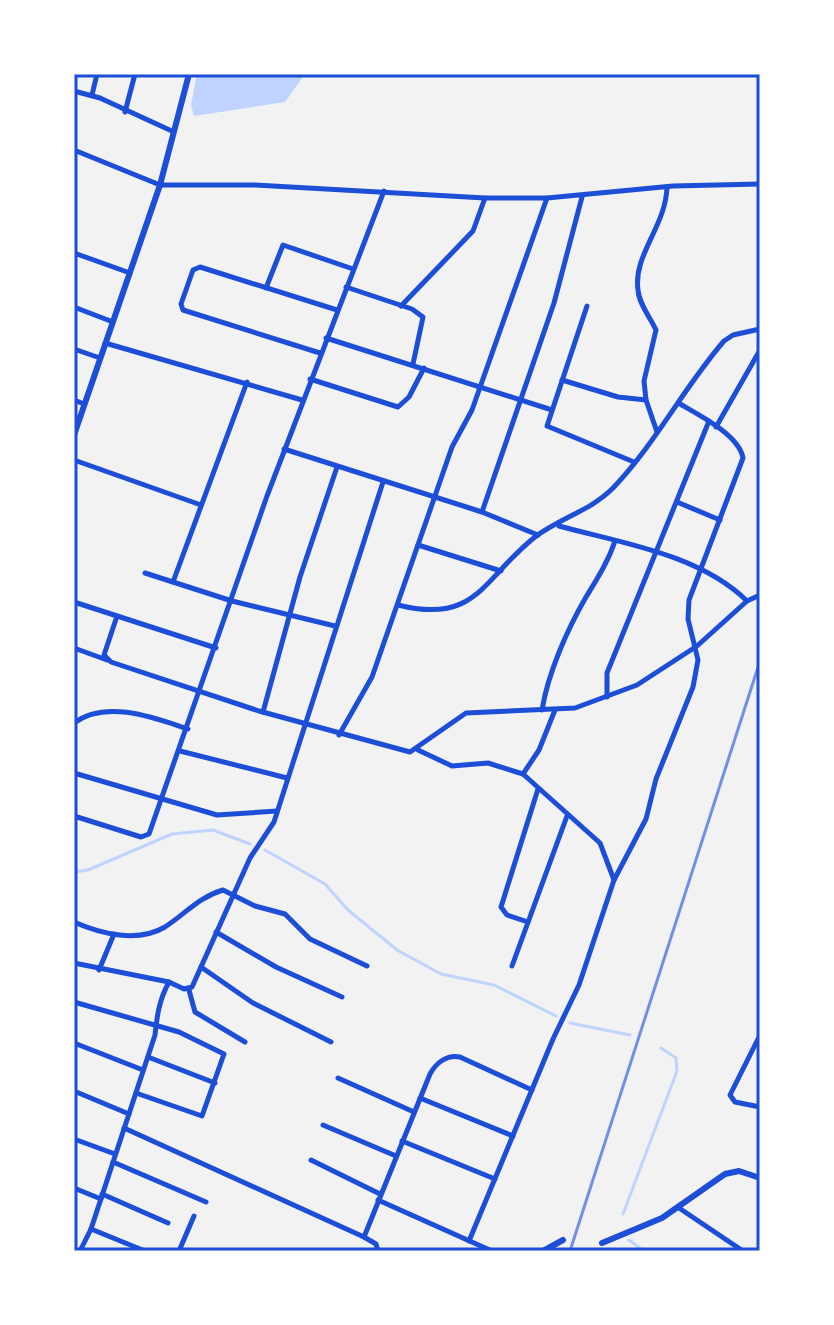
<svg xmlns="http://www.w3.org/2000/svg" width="834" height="1325" font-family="Karla,sans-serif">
	<rect width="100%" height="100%" fill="#f2f2f2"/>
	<polygon fill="#bfd3fe" points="197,74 305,74 285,102 194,116 191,105"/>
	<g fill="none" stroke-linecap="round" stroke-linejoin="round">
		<g stroke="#bfd3fe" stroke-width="3">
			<polyline points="265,850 325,884 348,910 397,950 441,974 494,985 556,1016"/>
			<polyline points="74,872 88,870 172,834 213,830 250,844"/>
			<polyline points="570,1023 630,1035"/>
			<polyline points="623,1214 677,1071 676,1058 661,1048"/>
			<polyline points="629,1240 644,1251"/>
		</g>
		<g stroke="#1d4ed8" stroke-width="5">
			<polyline points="74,91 100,98 174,132"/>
			<polyline points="92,95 97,74"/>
			<polyline points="125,112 135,74"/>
			<polyline points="74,150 160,185 255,185 485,198 547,198 673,186 760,184"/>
			<polyline points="74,253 130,273"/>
			<polyline points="346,287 412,309 423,317 413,364"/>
			<polyline points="266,288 283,245 353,269"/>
			<polyline points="401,306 473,231 485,198"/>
			<polyline points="587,306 547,426 634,462"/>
			<polyline points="74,307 113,322"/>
			<polyline points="326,338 552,410"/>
			<polyline points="105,343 302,400"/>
			<polyline points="74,349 100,358"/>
			<polyline points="320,353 183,310 181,304 193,270 200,267 337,310"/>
			<polyline points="310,379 398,407 409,397 424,368"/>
			<polyline points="562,380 618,397 646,400"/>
			<polyline points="74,400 84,404"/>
			<polyline points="716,427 760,350"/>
			<path d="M657,432L646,400L644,381L656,330C650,317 639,304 638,290C633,255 666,226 667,187"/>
			<polyline points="284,449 482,512 538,535"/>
			<polyline points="74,460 201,505"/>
			<polyline points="677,502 720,520"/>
			<polyline points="482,512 554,303 582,197"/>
			<path d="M559,526C621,543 699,554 747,601"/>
			<polyline points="418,545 501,571"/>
			<polyline points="145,573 232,601 335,626"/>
			<polyline points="173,582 247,382"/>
			<polyline points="74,602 216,648"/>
			<path d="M398,605C477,625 483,578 535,537C560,518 590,511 613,488C656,443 684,387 724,341L733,335L760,329"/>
			<polyline points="117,616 104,655 111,662 259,711 410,752 466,713 575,708 637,685 697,646 747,601 760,595"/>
			<polyline points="74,648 107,660"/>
			<polyline points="607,697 607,673 709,421"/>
			<path d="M542,710C548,673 567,630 586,597C597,579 608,562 615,541"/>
			<polyline points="263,712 300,577 337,467"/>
			<path d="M74,723C106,699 155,718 188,729"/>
			<polyline points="339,735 372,677 452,447 472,410 547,198"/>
			<polyline points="418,750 452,766 488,763 523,774 600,843 614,880"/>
			<polyline points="180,751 287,778"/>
			<polyline points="74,773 217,815 277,811"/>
			<polyline points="523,774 539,750 555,710"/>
			<polyline points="74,816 141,837 149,834 267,496 384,191"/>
			<path d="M74,922C101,934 138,943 165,927C185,914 199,897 223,890L255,906L285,914L310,939L367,966"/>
			<polyline points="528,922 507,915 501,907 538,789"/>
			<polyline points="216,932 276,967 342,997"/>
			<polyline points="74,963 169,982"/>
			<polyline points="512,966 567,816"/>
			<polyline points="201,967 253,1003 331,1042"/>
			<polyline points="99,970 114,934"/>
			<polyline points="189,990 195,1012 245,1042"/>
			<polyline points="74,1002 179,1032 224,1054 202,1116 136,1093"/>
			<polyline points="760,1035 730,1095 735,1102 760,1107"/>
			<polyline points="74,1043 143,1070"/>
			<polyline points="148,1057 215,1083"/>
			<polyline points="338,1078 414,1112"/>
			<polyline points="74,1091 129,1114"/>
			<polyline points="420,1098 513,1136"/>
			<polyline points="323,1125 396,1156"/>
			<polyline points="124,1128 364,1237 376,1244 378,1251"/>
			<polyline points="74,1139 115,1154"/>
			<polyline points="402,1141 495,1179"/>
			<polyline points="311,1160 380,1194"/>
			<polyline points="113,1162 206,1202"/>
			<polyline points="74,1188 101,1199"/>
			<polyline points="102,1194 168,1223"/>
			<polyline points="378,1200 492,1251"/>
			<polyline points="679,1208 743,1251"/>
			<polyline points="91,1229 145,1251"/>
			<path d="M364,1237L430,1074C436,1063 447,1054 460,1057L532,1090"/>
			<path d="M469,1241L553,1039L579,985L614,880L646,819L656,779L693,687L698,660L688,619L689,600L743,458C739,435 699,415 680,404"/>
			<path d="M80,1251L91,1229L155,1035C157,1016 159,1000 169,982L184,989L192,987L250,858L274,822L383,482"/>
			<polyline points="179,1251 194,1216"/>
		</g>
		<g stroke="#1d4ed8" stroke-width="6">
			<polyline points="74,435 160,185 189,74"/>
			<polyline points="602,1243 662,1218 725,1174 739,1171 760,1178"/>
			<polyline points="543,1251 563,1240"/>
		</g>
		<polyline stroke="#7290e2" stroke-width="3" points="570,1251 760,661"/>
	</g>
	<rect width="834" height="1325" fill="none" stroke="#ffffff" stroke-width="152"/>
	<rect x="76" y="76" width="682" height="1173" fill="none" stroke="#1d4ed8" stroke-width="3"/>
</svg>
